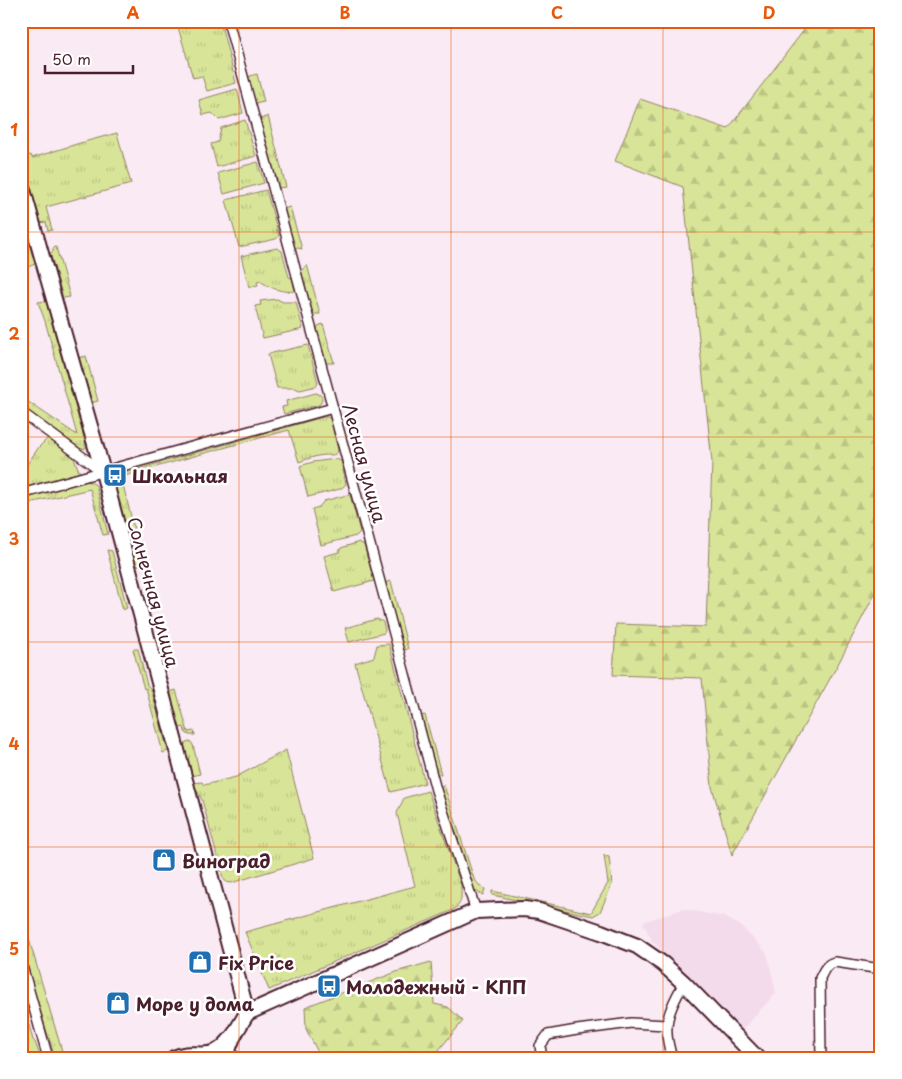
<svg xmlns="http://www.w3.org/2000/svg" width="902" height="1079" font-family="'Playpen Sans',sans-serif">
	<defs>
		<pattern id="grass-tufts" width="24" height="20" patternUnits="userSpaceOnUse" patternTransform="scale(1.25)"><rect width="24" height="20" fill="#d8e598"/><path d="M3 7l-1-3M5 7V3M7 7l1-3M15 17l-1-3M17 17v-4M19 17l1-3" fill="none" stroke="#bbc483"/></pattern>
		<pattern id="forest-firs" width="22" height="20" patternUnits="userSpaceOnUse" patternTransform="scale(1.25)"><rect width="22" height="20" fill="#d8e598"/><path d="M5 1l3.5 6h-7zM16 11l3.5 6h-7z" fill="#bbc483"/></pattern>
	</defs>
	<rect width="100%" height="100%" fill="#f9eaf3"/>
	<filter id="ink" filterUnits="userSpaceOnUse"><feTurbulence type="fractalNoise" baseFrequency=".02" numOctaves="2"/><feDisplacementMap in="SourceGraphic" scale="10" xChannelSelector="R" yChannelSelector="G"/><feConvolveMatrix kernelMatrix="1 2 1 2 8 2 1 2 1" color-interpolation-filters="sRGB"/></filter>
	<g filter="url(#ink)">
		<polygon fill="#f4dbeb" points="683,909 724,917 741,926 767,953 776,993 742,1030 652,941 643,922"/>
		<g fill="url(#grass-tufts)" stroke="#918262">
			<polygon points="192,21 220,21 236,83 207,91 202,76 193,78 178,27"/>
			<polygon points="257,74 264,102 254,104 248,80 250,76"/>
			<polygon points="237,89 243,113 219,120 212,113 203,115 199,100"/>
			<polygon points="268,116 286,187 277,188 258,120"/>
			<polygon points="245,120 256,156 217,167 211,144 218,142 221,128"/>
			<polygon points="117,133 131,184 46,207 52,230 48,231 46,222 40,223 23,157 31,155 32,158 80,143"/>
			<polygon points="258,162 264,183 224,194 218,173"/>
			<polygon points="266,190 279,236 276,239 239,247 226,200"/>
			<polygon points="290,207 302,249 293,247 283,209"/>
			<polygon points="21,214 35,264 26,268 21,250"/>
			<polygon points="56,247 70,297 63,298 50,253 53,252 53,248"/>
			<path d="M277,248L282,251L289,277L292,278L295,291C283,293 270,288 260,281L257,282L258,285L249,287L241,256Z"/>
			<polygon points="307,265 308,268 320,314 313,314 301,271"/>
			<polygon points="277,299 283,302 296,302 303,329 263,338 255,306 261,305 260,301"/>
			<polygon points="46,301 86,445 86,448 81,449 21,406 21,397 77,435 45,321 38,302"/>
			<polygon points="323,324 334,363 325,363 316,333 318,326"/>
			<polygon points="308,345 318,383 316,386 300,390 295,388 277,388 268,354"/>
			<polygon points="86,356 98,401 91,403 79,358"/>
			<path d="M316,393C323,395 324,399 319,405L284,414L282,407L287,406L286,401Z"/>
			<path d="M323,417H328L331,420L338,450L337,453C332,456 329,455 324,455C315,456 307,459 299,462L289,430L205,453L121,477L134,528L126,530L113,484L115,478L120,474Z"/>
			<polygon points="48,438 72,454 80,473 21,489 21,473 39,447"/>
			<polygon points="336,459 341,461 346,484 343,487 340,489 308,497 300,466 313,462"/>
			<polygon points="86,481 90,482 96,485 108,534 103,535 90,489 21,505 21,498"/>
			<polygon points="347,495 350,495 360,532 356,536 321,545 312,509 319,507 324,501"/>
			<polygon points="136,535 144,564 135,566 128,537"/>
			<polygon points="359,542 364,545 374,581 334,592 324,556 339,552 341,548"/>
			<polygon points="107,550 112,551 127,608 123,610"/>
			<polygon points="391,581 408,649 403,650 384,583"/>
			<polygon points="377,619 383,622 385,630 384,633 349,642 345,628"/>
			<polygon points="389,644 425,783 391,792 355,663 374,657 377,645"/>
			<polygon points="133,649 138,649 147,685 151,689 168,751 163,753 146,688 144,689"/>
			<polygon points="176,690 188,732 194,731 195,735 189,735 185,732 184,727 180,728 178,727 169,696 170,692"/>
			<polygon points="425,715 441,774 435,774 420,716"/>
			<polygon points="190,741 193,745 200,774 191,776 183,748 186,742"/>
			<polygon points="286,750 314,858 231,883 226,882 223,878 202,800 193,783 202,782 204,785 236,777"/>
			<polygon points="444,785 474,879 480,886 485,889 483,895 475,891 472,888 440,789"/>
			<path d="M428,791L461,885C461,896 463,904 453,910L269,990L245,932L415,886L397,813L404,798Z"/>
			<polygon points="604,855 609,857 612,884 600,912 593,916 492,895 492,891 591,913 608,883"/>
			<polygon points="28,936 64,1058 55,1058 21,948 21,938"/>
			<polygon points="21,1022 29,1025 33,1040 35,1042 41,1058 25,1058 23,1048 28,1046"/>
		</g>
		<g fill="url(#forest-firs)" stroke="#918262">
			<polygon points="811,21 881,21 881,582 837,666 732,855 712,787 702,678 613,675 616,624 706,627 712,462 683,187 615,161 640,99 728,129"/>
			<polygon points="431,962 434,1004 448,1007 463,1021 432,1058 321,1058 306,1029 305,1007 399,971"/>
		</g>
		<g fill="none" stroke-linecap="round" stroke-linejoin="round">
			<g stroke="#4a1f2b" stroke-width="12">
				<g id="street">
					<polyline points="228,21 402,663 436,790 476,911"/>
					<polyline points="21,412 103,472"/>
					<polyline points="21,494 333,408"/>
					<polyline points="21,962 48,1058"/>
					<polyline points="542,1058 540,1046 548,1035 577,1030 631,1023 666,1025"/>
					<path d="M672,1058C669,1048 666,1037 667,1027C667,1013 677,995 684,983"/>
					<path d="M821,1058L820,978C824,970 826,964 835,962L881,969"/>
				</g>
			</g>
			<g stroke="#4a1f2b" stroke-width="18">
				<g id="secondary">
					<polyline points="21,183 103,472 247,1013"/>
					<polyline points="247,1013 476,911 524,909 539,911 601,932 637,946 663,964 684,983 757,1058"/>
					<path d="M174,1058C189,1051 195,1056 209,1054C220,1053 228,1043 234,1035"/>
					<path d="M227,1058C228,1042 239,1027 247,1013"/>
				</g>
			</g>
			<use href="#street" stroke="#fff" stroke-width="9"/>
			<use href="#secondary" stroke="#fff" stroke-width="14"/>
		</g>
	</g>
	<path fill="none" stroke="#e8590c" stroke-width="1" stroke-opacity="0.55" d="M239,21V1058M451,21V1058M663,21V1058M21,232H881M21,437H881M21,642H881M21,847H881"/>
	<defs>
		<g id="bus-square" transform="scale(1.25)"><rect x="-9" y="-9" width="18" height="18" rx="4" fill="#1f6fb2" stroke="#fff"/><path d="M-5-6H5V4H4V6H2V4H-2V6H-4V4H-5ZM-3.5-4V0h7V-4ZM-3.5 1.2v1.5H-2V1.2ZM2 1.2v1.5H3.5V1.2Z" fill="#fff"/></g>
		<g id="shop-square" transform="scale(1.25)"><rect x="-9" y="-9" width="18" height="18" rx="4" fill="#1f6fb2" stroke="#fff"/><path d="M-5-2.5h2.3a2.7 3.5 0 0 1 5.4 0H5L5.5 6h-11ZM-1.5-2.5h3a1.5 2.3 0 0 0-3 0Z" fill="#fff"/></g>
	</defs>
	<g fill-rule="evenodd">
		<use href="#bus-square" x="115" y="475"/>
		<use href="#shop-square" x="164" y="860"/>
		<use href="#shop-square" x="200" y="962"/>
		<use href="#bus-square" x="329" y="986"/>
		<use href="#shop-square" x="118" y="1003"/>
	</g>
	<g text-anchor="middle" dominant-baseline="central" stroke-width="5" stroke-linejoin="round" paint-order="stroke">
		<g font-size="18" fill="#4a1f2b" stroke="#fff">
			<text transform="translate(365 463) rotate(75)">Лесная улица</text>
			<text transform="translate(154 592) rotate(75)">Солнечная улица</text>
		</g>
		<g font-size="18" font-weight="bold" fill="#4a1f2b" stroke="#fff" text-anchor="start">
			<text x="132" y="475">Школьная</text>
			<text x="182" y="860">Виноград</text>
			<text x="218" y="962">Fix Price</text>
			<text x="346" y="986">Молодежный - КПП</text>
			<text x="136" y="1003">Море у дома</text>
		</g>
	</g>
	<rect width="902" height="1079" fill="none" stroke="#fff" stroke-width="55"/>
	<path d="M45 65v8h88v-8" fill="none" stroke="#4a1f2b" stroke-width="2.5"/>
	<text x="52" y="65" font-size="15" fill="#4a1f2b" stroke="#ffffff" stroke-width="4" paint-order="stroke">50 m</text>
	<rect x="28" y="28" width="846" height="1024" fill="none" stroke="#e8590c" stroke-width="2"/>
	<g font-size="16" text-anchor="middle" font-weight="bold" fill="#e8590c">
		<text x="133" y="19">A</text>
		<text x="345" y="19">B</text>
		<text x="557" y="19">C</text>
		<text x="769" y="19">D</text>
		<text x="14" y="136">1</text>
		<text x="14" y="340">2</text>
		<text x="14" y="545">3</text>
		<text x="14" y="750">4</text>
		<text x="14" y="955">5</text>
	</g>
</svg>
